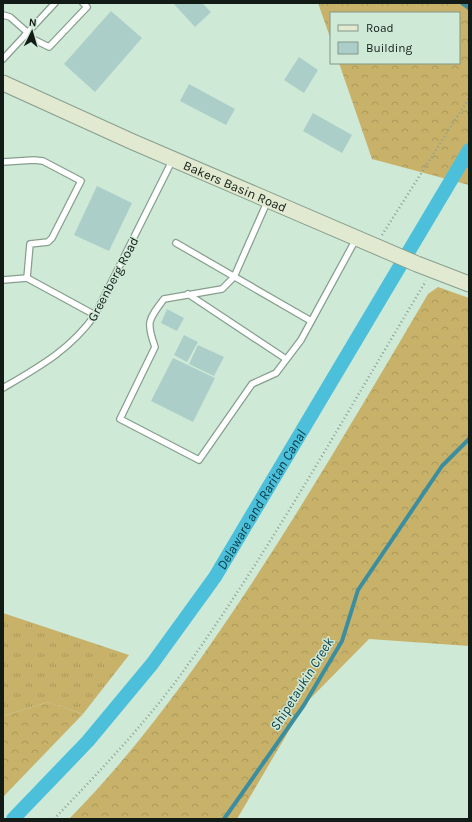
<svg xmlns="http://www.w3.org/2000/svg" width="472" height="822" font-family="Karla,sans-serif">
	<defs>
		<pattern id="grass-tufts" width="24" height="20" patternUnits="userSpaceOnUse"><rect width="24" height="20" fill="#c8b26a"/><path d="M3 7l-1-3M5 7V3M7 7l1-3M15 17l-1-3M17 17v-4M19 17l1-3" fill="none" stroke="#ab985b"/></pattern>
		<pattern id="forest-crowns" width="20" height="18" patternUnits="userSpaceOnUse"><rect width="20" height="18" fill="#c8b26a"/><path d="M2 6a3 3 0 1 1 6 0M12 15a3 3 0 1 1 6 0" fill="none" stroke="#ab985b"/></pattern>
	</defs>
	<rect width="100%" height="100%" fill="#cfe9d7"/>
	<polygon fill="url(#grass-tufts)" points="3,613 129,655 83,714 48,702 3,716"/>
	<g fill="url(#forest-crowns)">
		<polygon points="318,3 469,3 469,185 372,159 339,63 459,63 459,13 331,13 331,40"/>
		<path d="M438,287L469,298V646L369,639L304,705L237,819H69C137,750 193,672 246,592C310,495 369,394 428,294Z"/>
		<polygon points="48,702 83,714 3,797 3,716"/>
	</g>
	<g fill="none" stroke-linecap="round" stroke-linejoin="round">
		<g stroke="#3b8ea0" stroke-width="4">
			<polyline points="462,3 469,8"/>
			<polyline points="224,819 304,705 342,641 358,590 442,466 469,439"/>
		</g>
		<path stroke="#4cc0db" stroke-width="14" id="s1" d="M13,819L88,741L152,664L215,577L469,150"/>
	</g>
	<g fill="#accec9">
		<polygon points="173,3 202,3 211,12 195,27"/>
		<polygon points="111,11 142,38 95,92 64,64"/>
		<polygon points="299,57 318,70 304,93 284,80"/>
		<polygon points="189,84 235,109 226,125 180,101"/>
		<polygon points="313,113 352,135 342,153 303,131"/>
		<polygon points="97,186 132,203 109,251 74,235"/>
		<polygon points="167,309 184,318 177,331 161,323"/>
		<polygon points="184,335 198,342 187,362 174,355"/>
		<polygon points="198,345 224,357 214,376 189,364"/>
		<polygon points="173,358 215,378 193,422 151,401"/>
	</g>
	<g fill="none" stroke-linecap="round" stroke-linejoin="round">
		<g stroke="#879f8e" stroke-width="8">
			<g id="lane">
				<polyline points="3,15 10,17 27,32"/>
				<polyline points="25,35 49,47 87,7 83,3"/>
				<polyline points="3,59 55,3"/>
				<polyline points="3,162 34,160 43,161 81,181 52,238 48,242 30,244 27,278 95,315"/>
				<path d="M268,200L234,277L222,289L164,299C148,320 146,322 155,347L120,419L199,460L252,384L276,373L301,340L356,239"/>
				<polyline points="176,243 311,321"/>
				<polyline points="3,280 27,278"/>
				<polyline points="188,294 286,359"/>
				<path d="M3,388C39,367 70,350 95,315L172,161"/>
			</g>
		</g>
		<g stroke="#879f8e" stroke-width="17">
			<g id="secondary">
				<path id="s2" d="M3,83L133,142L417,264L469,284"/>
			</g>
		</g>
		<g stroke="#8da193" stroke-width="2.5" stroke-dasharray="1 3" stroke-linecap="butt">
			<polyline points="382,235 469,98"/>
			<path d="M54,819C99,772 144,725 182,673C272,548 346,413 426,281"/>
		</g>
		<use href="#lane" stroke="#fff" stroke-width="5.5"/>
		<use href="#secondary" stroke="#e1e9d0" stroke-width="15"/>
	</g>
	<g text-anchor="middle" dominant-baseline="central" stroke-width="3" stroke-linejoin="round" paint-order="stroke">
		<g font-size="13" fill="#121b15" stroke="#cfe9d7">
			<text stroke="none"><textPath href="#s2" startOffset="254">Bakers Basin Road</textPath></text>
			<text transform="translate(113 279) rotate(-62)">Greenberg Road</text>
		</g>
		<g font-size="14" font-style="italic" fill="#0c414c" stroke="#cfe9d7">
			<text stroke="none"><textPath href="#s1" startOffset="406">Delaware and Raritan Canal</textPath></text>
			<text transform="translate(302 684) rotate(-58)">Shipetaukin Creek</text>
		</g>
	</g>
	<rect width="472" height="822" fill="none" stroke="#121b15" stroke-width="8"/>
	<rect x="330" y="12" width="130" height="52" fill="#cfe9d7" stroke="#839789"/>
	<rect x="338" y="25" width="20" height="6" fill="#e1e9d0" stroke="#839789"/>
	<text x="366" y="32" font-size="12" fill="#121b15">Road</text>
	<rect x="338" y="42" width="20" height="12" fill="#accec9" stroke="#839789"/>
	<text x="366" y="52" font-size="12" fill="#121b15">Building</text>
	<g transform="translate(32 32) rotate(5)" stroke="#cfe9d7" stroke-width="3" paint-order="stroke">
	<path d="M0-3L7 15L0 10L-7 15Z" fill="#121b15"/>
	<text y="-6" font-size="11" font-weight="bold" text-anchor="middle" fill="#121b15">N</text>
	</g>
</svg>
